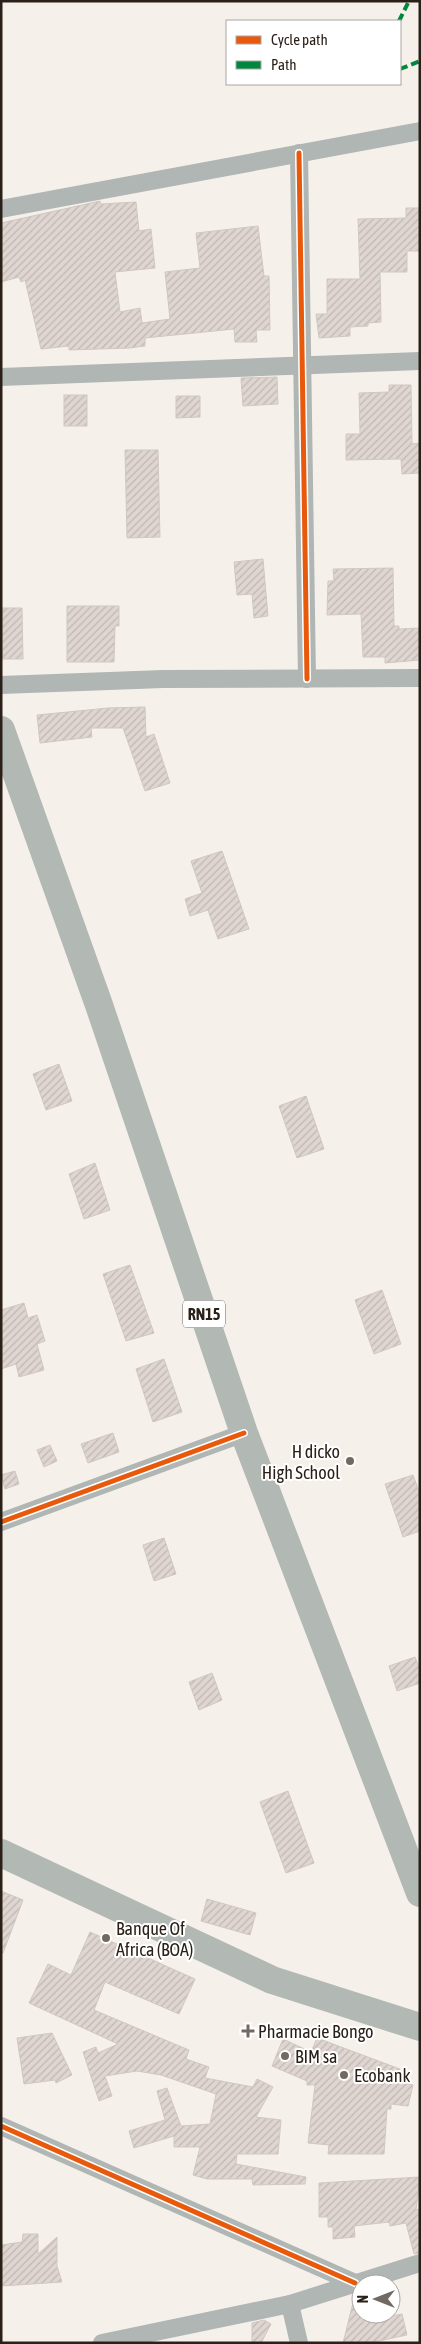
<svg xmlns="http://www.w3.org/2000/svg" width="421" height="2344" font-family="'Asap Condensed',sans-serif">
	<defs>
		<pattern id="building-hatch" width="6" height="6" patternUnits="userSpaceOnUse" patternTransform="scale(1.25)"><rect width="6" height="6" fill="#dfd6d1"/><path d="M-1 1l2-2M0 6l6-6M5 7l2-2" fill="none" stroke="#c0b7b3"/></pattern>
	</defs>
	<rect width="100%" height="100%" fill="#f6f0eb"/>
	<g fill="url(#building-hatch)" stroke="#d0c7c2">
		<polygon points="100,201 101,204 136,202 139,231 151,229 155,268 115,272 120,312 140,308 142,323 170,319 165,272 200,268 196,233 258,226 264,276 269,276 270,330 256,330 257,342 235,342 234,329 145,338 145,346 130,348 69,350 69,346 41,349 25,280 21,282 19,277 1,282 1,223"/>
		<polygon points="406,208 420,208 420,251 407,251 407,272 380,272 381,322 368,323 368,326 350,327 350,336 319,338 316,314 327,314 327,279 360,279 358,219 406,218"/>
		<polygon points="277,377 278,404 243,406 241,378"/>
		<polygon points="389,385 411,385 412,444 420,443 420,473 402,474 401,459 346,460 346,434 360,434 359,393 389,392"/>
		<rect x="64" y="395" width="23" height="31"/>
		<polygon points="176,396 200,396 200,417 176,418"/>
		<polygon points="125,450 158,450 160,537 127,538"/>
		<polygon points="263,559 268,616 254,618 252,594 237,595 234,562"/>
		<polygon points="393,568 394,626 399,626 399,629 420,628 420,660 385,663 385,657 363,657 361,614 327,615 328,581 334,581 333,569"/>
		<polygon points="67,606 119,606 119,626 115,626 114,662 67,662"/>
		<polygon points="2,608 22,608 23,659 2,659"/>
		<polygon points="145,707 146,737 154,734 170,783 145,791 123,728 91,728 92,737 40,743 37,715 108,708"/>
		<polygon points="222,851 249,929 218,939 208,910 190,916 185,899 202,893 191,861"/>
		<polygon points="59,1064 72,1101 46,1110 33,1074"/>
		<polygon points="306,1096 324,1149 297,1158 279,1106"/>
		<polygon points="95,1163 110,1210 84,1219 69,1174"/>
		<polygon points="130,1265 154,1333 126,1341 103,1274"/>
		<polygon points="382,1290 401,1344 374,1354 355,1300"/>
		<polygon points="24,1303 28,1318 37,1315 45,1341 37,1344 44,1370 19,1377 16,1364 1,1369 1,1310"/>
		<polygon points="164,1359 182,1412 153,1422 136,1369"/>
		<polygon points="113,1433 119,1452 88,1463 81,1444"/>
		<polygon points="50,1445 57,1461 44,1467 37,1450"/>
		<polygon points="15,1471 19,1484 5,1489 1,1475"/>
		<polygon points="413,1475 420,1494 420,1531 403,1537 385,1484"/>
		<polygon points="164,1538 176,1574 154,1581 143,1545"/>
		<polygon points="415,1657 420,1670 420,1683 397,1691 389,1666"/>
		<polygon points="212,1673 222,1700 199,1710 189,1682"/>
		<polygon points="288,1791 314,1863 286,1873 260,1802"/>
		<polygon points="1,1891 23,1900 3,1953 1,1953"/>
		<polygon points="207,1899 256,1913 250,1935 201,1921"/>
		<polygon points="90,1932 195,1979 179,2014 105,1982 94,2010 189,2050 186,2059 209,2067 205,2078 253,2087 257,2079 273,2087 256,2117 281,2120 278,2154 237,2154 236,2164 306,2177 305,2184 253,2185 252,2179 207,2179 193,2175 200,2147 174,2147 174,2136 134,2148 129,2131 165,2120 157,2091 167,2088 181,2126 210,2124 216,2094 161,2075 137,2071 105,2076 112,2096 99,2101 83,2052 96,2047 98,2053 118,2044 29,2003 48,1964 71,1975"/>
		<polygon points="52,2033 72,2075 56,2083 55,2080 24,2084 17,2038"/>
		<polygon points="317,2038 400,2069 396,2081 413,2085 408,2106 391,2104 391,2109 387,2109 384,2154 328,2154 329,2145 308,2143 315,2085 307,2085 307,2081 272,2066 283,2039 311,2052"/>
		<polygon points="420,2177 416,2210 420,2209 420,2253 414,2254 406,2223 390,2226 389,2222 354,2226 355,2237 333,2239 333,2227 328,2227 328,2217 319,2217 319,2183"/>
		<polygon points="23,2234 38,2234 38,2254 57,2237 57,2266 62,2282 1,2286 1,2245 22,2242"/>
		<polygon points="353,2303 362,2321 402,2314 407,2335 369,2343 343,2343"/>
		<polygon points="264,2320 271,2324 261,2343 252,2343 252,2323"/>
	</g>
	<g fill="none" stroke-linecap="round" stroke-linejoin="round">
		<g stroke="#afb6b3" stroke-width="18">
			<polyline points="299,153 307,679"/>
			<polyline points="1,209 420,131"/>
			<polyline points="1,377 420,361"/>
			<polyline points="1,685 163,679 420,678"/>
			<polyline points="1,1522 244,1433"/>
			<polyline points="1,2126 355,2283"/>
			<polyline points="290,2304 299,2343"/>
			<polyline points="102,2343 290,2304 420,2263"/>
		</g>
		<g stroke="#b2b8b4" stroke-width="28">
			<polyline points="1,730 99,1005 244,1433 420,1893"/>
			<polyline points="1,1853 272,1980 420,2027"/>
		</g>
		<g stroke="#00873e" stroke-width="4" stroke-dasharray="8 4" stroke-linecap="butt">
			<polyline points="399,21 409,1"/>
			<polyline points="400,69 420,61"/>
		</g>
		<g stroke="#fff" stroke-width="8">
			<g id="cycleway">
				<polyline points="299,153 307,679"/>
				<polyline points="1,1522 244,1433"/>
				<polyline points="1,2126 355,2283"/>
			</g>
		</g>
		<use href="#cycleway" stroke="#e8590c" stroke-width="5"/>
	</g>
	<g fill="#726962" stroke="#fff" stroke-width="2">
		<circle cx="350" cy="1461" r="5"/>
		<circle cx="106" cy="1938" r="5"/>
		<path d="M245.5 2023.5h5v5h5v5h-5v5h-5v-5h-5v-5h5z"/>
		<circle cx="285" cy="2056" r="5"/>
		<circle cx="344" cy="2075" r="5"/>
	</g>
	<g text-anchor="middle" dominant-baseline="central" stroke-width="4" stroke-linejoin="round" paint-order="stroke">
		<rect fill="#fff" stroke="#6b635d" stroke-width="1" x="183" y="1300.5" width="42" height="27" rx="4"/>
		<g font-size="16" font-weight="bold" fill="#2b2018">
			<text x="204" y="1314">RN15</text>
		</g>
		<g font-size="18" fill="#2b2018" stroke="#fff" text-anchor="start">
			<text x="340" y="1451" text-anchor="end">H dicko<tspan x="340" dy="21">High School</tspan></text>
			<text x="116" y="1928">Banque Of<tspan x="116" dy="21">Africa (BOA)</tspan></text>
			<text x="258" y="2031">Pharmacie Bongo</text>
			<text x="295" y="2056">BIM sa</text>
			<text x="354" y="2075">Ecobank</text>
		</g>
	</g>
	<rect width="421" height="2344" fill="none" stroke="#2b2018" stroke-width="5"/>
	<rect x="226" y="20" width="175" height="65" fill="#ffffff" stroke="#aaa6a3"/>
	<rect x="236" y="36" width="25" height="8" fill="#e8590c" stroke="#aaa6a3"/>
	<text x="271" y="45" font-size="15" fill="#2b2018">Cycle path</text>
	<rect x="236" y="61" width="25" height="8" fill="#00873e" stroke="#aaa6a3"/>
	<text x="271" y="70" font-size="15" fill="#2b2018">Path</text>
	<g transform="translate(376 2299) rotate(270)"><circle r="24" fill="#ffffff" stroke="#aaa6a3"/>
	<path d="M0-4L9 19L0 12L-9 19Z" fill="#726962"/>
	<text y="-8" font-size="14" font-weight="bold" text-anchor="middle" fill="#2b2018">N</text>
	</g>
</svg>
